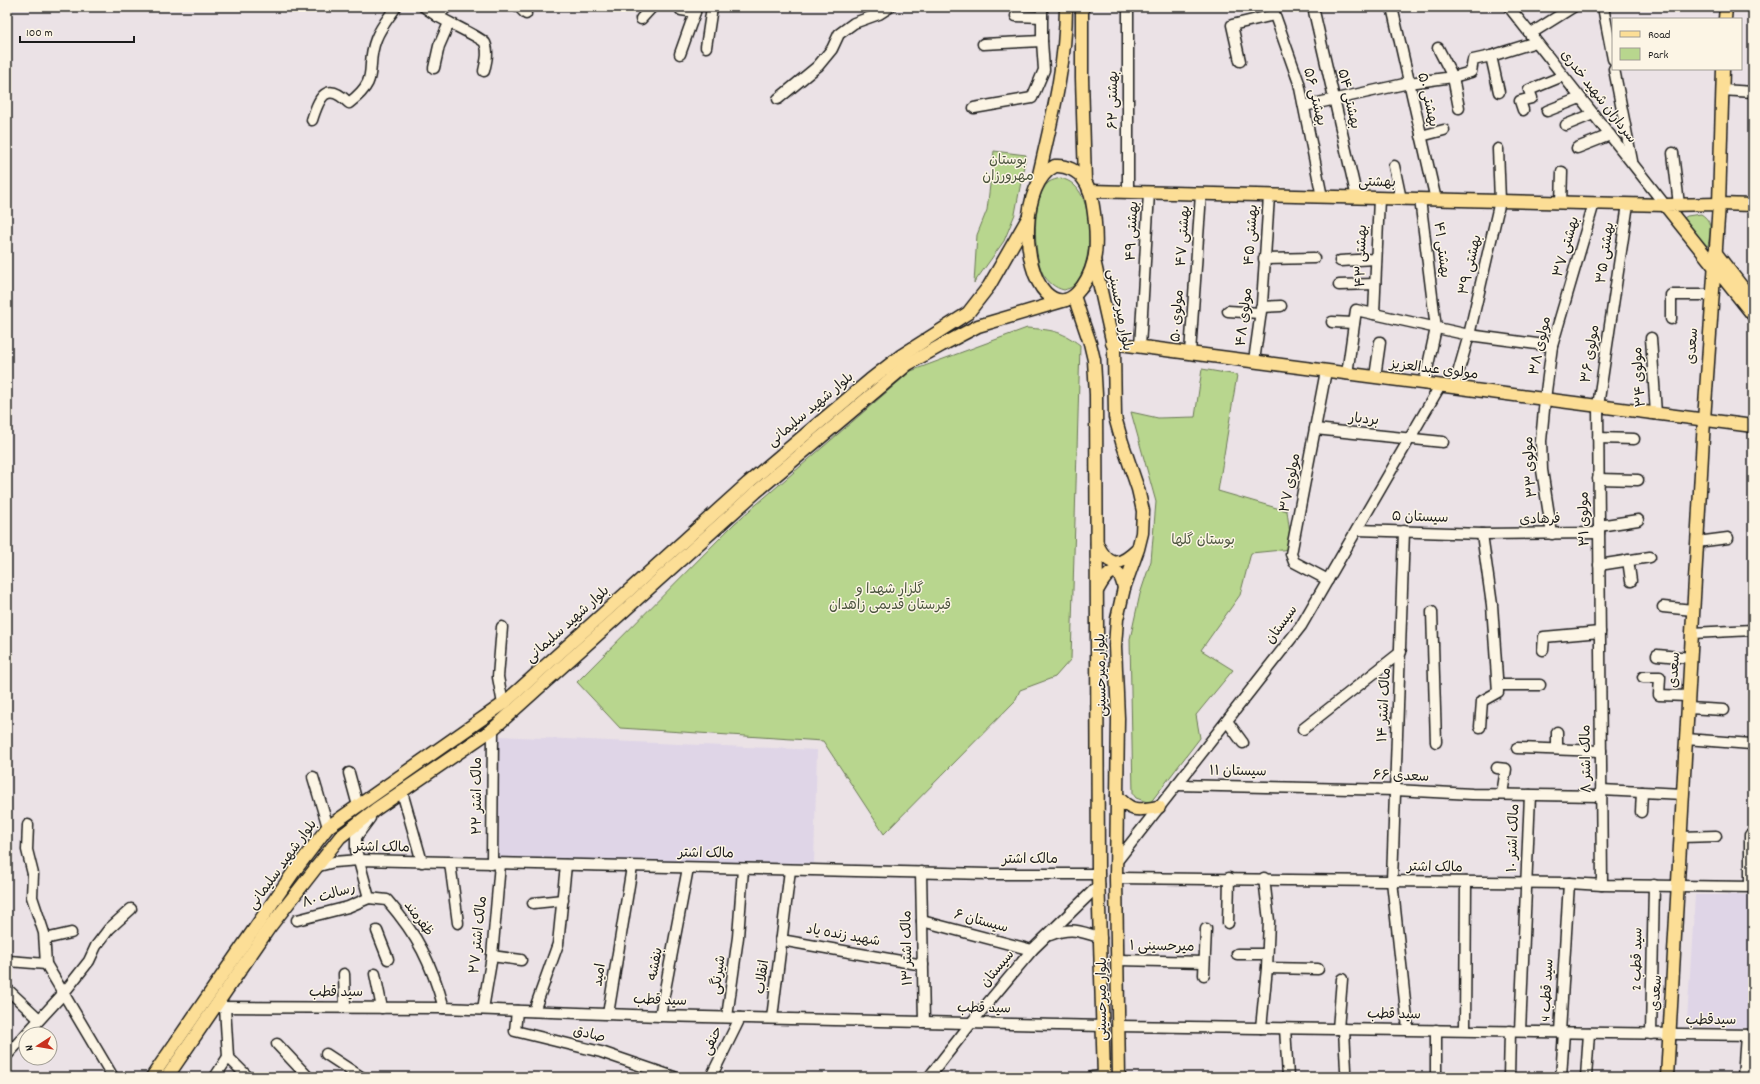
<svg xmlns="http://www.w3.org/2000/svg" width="1760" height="1084" font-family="Dekko,'Playpen Sans Arabic',sans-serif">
	<rect width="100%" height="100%" fill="#ebe2e6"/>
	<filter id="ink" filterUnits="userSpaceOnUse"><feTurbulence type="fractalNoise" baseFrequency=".025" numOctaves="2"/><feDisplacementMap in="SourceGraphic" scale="8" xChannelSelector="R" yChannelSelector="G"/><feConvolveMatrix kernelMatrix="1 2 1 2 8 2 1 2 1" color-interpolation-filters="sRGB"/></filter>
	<g filter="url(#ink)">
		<g fill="#dfd5e7">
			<polygon points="499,736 817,750 814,863 696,862 498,857"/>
			<polygon points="1695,895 1753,895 1753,1028 1693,1026 1690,1024 1687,1020"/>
		</g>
		<g fill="#b8d68e" stroke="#6a7955">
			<polygon points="994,151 1026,155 1015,214 1004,241 974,283 977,235 987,210"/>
			<path d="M1061,178C1066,180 1070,181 1074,185C1095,203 1094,268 1073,286C1071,288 1067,289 1064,290C1055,288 1048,282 1043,274C1033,255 1031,197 1049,182C1052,180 1057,179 1061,178Z"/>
			<path d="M1701,214C1714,222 1710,233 1708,246L1704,247L1684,218L1687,216Z"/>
			<path d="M1027,328C1051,330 1060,330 1080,345L1071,659L1055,677L1020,690L1015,701L884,834L823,741L620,728L577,682L735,523L911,371Z"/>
			<polygon points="1202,369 1237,375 1218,491 1287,511 1292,549 1251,553 1240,595 1201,650 1233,670 1196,715 1200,738 1150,803 1136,798 1133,794 1130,639 1140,594 1151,561 1156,502 1131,412 1158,418 1195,417"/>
		</g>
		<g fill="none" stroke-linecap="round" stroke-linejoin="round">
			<g stroke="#1c1c1c" stroke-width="13">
				<g id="minor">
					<polyline points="424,7 437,16 447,7"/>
					<polyline points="519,7 526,14"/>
					<polyline points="1272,7 1299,83 1322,197"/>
					<polyline points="1313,7 1357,198"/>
					<polyline points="1392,7 1436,200"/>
					<polyline points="1509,7 1665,205"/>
					<polyline points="1603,7 1613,59"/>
					<polyline points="681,10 695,12"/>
					<path d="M437,16C445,21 482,38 485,43C489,52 486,62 484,71"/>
					<polyline points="1016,16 1042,17"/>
					<polyline points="641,19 652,7"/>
					<polyline points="1530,34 1573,7"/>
					<polyline points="983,44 1042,41"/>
					<polyline points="706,47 712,7"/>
					<polyline points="1438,48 1453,77 1459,108"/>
					<polyline points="680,54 695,12 695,7"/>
					<polyline points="1491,56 1499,92"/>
					<polyline points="1240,61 1232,25 1274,15"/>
					<polyline points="434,68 439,46 449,23"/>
					<polyline points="1614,69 1632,161"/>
					<polyline points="1722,90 1753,92"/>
					<polyline points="778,99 818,66 832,49 839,34 854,23 879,14 890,7"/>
					<polyline points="1304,106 1409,83 1453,77 1471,72 1473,60 1491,56 1536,42"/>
					<polyline points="974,108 1032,98 1044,70 1042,41 1042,7"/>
					<polyline points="1523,110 1520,101 1532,98 1529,90 1563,76"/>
					<polyline points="1547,111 1580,98"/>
					<path d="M312,120C319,98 326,80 349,103C382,78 364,69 376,39C380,28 389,17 396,7"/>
					<polyline points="1566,125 1593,114"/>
					<polyline points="1421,136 1444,130"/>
					<polyline points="1577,148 1610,135"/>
					<polyline points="1673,153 1679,205"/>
					<polyline points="1394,166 1401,199"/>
					<polyline points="1128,192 1128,7"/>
					<polyline points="1420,199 1436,328 1424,384"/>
					<polyline points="1561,203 1562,172"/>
					<polyline points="1264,259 1314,258"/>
					<polyline points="1340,261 1375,259"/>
					<polyline points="1339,285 1375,284"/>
					<polyline points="1261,307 1281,306"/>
					<polyline points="1228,311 1260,313"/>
					<polyline points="1374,314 1379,198"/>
					<polyline points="1671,319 1671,295 1712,295"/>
					<polyline points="1332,322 1354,323"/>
					<polyline points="1651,338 1656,414"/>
					<polyline points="1140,347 1149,193"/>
					<polyline points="1190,353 1201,194"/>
					<polyline points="1254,361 1262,304 1269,196"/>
					<polyline points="1326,371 1291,554 1294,562 1328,580"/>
					<polyline points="1347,374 1356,310 1469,335 1552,346"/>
					<polyline points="1375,377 1380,342"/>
					<polyline points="1454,387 1469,335 1500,201 1498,149"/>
					<polyline points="1315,429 1443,442"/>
					<polyline points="1598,438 1634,439"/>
					<polyline points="1598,479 1638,480"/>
					<polyline points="1599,526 1638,520"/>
					<polyline points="1357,530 1482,534 1599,533"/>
					<polyline points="1404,531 1392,881 1408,1029"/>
					<polyline points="1552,534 1542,470 1541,441 1545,399 1552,346 1594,203"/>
					<polyline points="1697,542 1728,538"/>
					<polyline points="1628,560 1631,581"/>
					<polyline points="1599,565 1650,557"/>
					<polyline points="1663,607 1693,610"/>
					<polyline points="1432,612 1436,742"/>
					<polyline points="502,627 498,677 503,704"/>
					<polyline points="1692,633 1753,630"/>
					<polyline points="1543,650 1544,637 1600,632"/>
					<polyline points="1657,655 1691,658"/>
					<polyline points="1643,677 1660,677 1659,695 1688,696"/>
					<polyline points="1498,685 1540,685"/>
					<polyline points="1688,708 1724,710"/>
					<polyline points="1227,721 1243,743"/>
					<polyline points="1480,727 1482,701 1498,692 1492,605 1482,534"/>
					<polyline points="1303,729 1401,652"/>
					<polyline points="1686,739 1751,744"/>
					<polyline points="1517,748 1601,751"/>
					<polyline points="1557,749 1557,732"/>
					<polyline points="1497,768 1506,769 1502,794"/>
					<polyline points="349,773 358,806"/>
					<polyline points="313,777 328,827"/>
					<polyline points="1176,785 1395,790 1472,794 1601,796"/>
					<polyline points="1601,790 1683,794"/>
					<polyline points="402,792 422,862"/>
					<polyline points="1641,812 1642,792"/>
					<path d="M370,818L356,837V850L369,898L387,900C418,936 431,962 444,1008"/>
					<polyline points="28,825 27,850 33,874 32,897 44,933 46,964 113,1077"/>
					<polyline points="1750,835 1750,886"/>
					<polyline points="1681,837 1716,836"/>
					<polyline points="1117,861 1301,626 1440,386"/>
					<polyline points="450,863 458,923"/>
					<polyline points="492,864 493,729"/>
					<polyline points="315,867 334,862 359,860 988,874 1098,874"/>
					<polyline points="921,872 924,1022"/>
					<polyline points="1116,878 1569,883 1602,885 1753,887"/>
					<polyline points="1602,885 1598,406 1628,204"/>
					<polyline points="533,903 563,900"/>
					<polyline points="297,920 348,907 369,898"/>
					<polyline points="922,921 1032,950"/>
					<polyline points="1228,923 1229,878"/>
					<polyline points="377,931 388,959"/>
					<path d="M1050,935C1071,927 1081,931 1101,938"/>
					<polyline points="45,939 71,933"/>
					<polyline points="781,940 923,965"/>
					<polyline points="1237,954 1267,954"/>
					<polyline points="492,956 521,960"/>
					<polyline points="1119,960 1204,962"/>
					<polyline points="9,961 46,964"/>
					<polyline points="1267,968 1318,969"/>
					<polyline points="344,974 345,1007"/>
					<polyline points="375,974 382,1008"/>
					<polyline points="1204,975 1206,929"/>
					<polyline points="7,989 39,1019"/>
					<polyline points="216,1007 444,1008 660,1016 1104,1026"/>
					<polyline points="225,1007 228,1057 248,1077"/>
					<polyline points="483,1009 492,956 500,864"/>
					<polyline points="517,1011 515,1031 601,1052 674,1077"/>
					<polyline points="534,1011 558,944 566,865"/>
					<polyline points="608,1014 632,867"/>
					<polyline points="660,1016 688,868"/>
					<polyline points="727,1017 738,937 743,869"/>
					<polyline points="772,1018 790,870"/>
					<polyline points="1118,1026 1753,1035"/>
					<polyline points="1261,1028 1267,968 1269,921 1264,878"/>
					<polyline points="1285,1028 1288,1077"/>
					<polyline points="1338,1029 1342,979"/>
					<polyline points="1344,1029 1346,1070"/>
					<polyline points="1465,1030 1466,882"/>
					<polyline points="1520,1031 1530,795"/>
					<polyline points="1560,1032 1569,883"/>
					<polyline points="1651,1034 1654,885"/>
					<polyline points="277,1044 308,1077"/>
					<polyline points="326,1054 361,1077"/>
					<polyline points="7,1055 63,994 89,961 96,946 109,929 131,909"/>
					<polyline points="215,1077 228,1057"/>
					<polyline points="711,1077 740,1018"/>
					<polyline points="929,1077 972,1022 1032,950 1099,885"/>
					<polyline points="1092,1077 1104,1076"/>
					<polyline points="1436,1077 1436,1030"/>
					<polyline points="1509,1077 1510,1031"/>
					<polyline points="1561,1077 1564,1032"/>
					<polyline points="1586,1077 1589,1033"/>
					<polyline points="1743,1077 1746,1035"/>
				</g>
			</g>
			<g stroke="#1c1c1c" stroke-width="15">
				<g id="major">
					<polyline points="1082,7 1082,78 1085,181"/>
					<polyline points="1725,19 1726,7"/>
					<polyline points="1723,69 1719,204 1753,205"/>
					<path d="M1055,166C1066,165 1078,171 1084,180C1095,194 1098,243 1094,260C1089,280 1070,316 1046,293C1021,268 1020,183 1055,166Z"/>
					<path d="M1038,179C1051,122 1066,66 1066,7"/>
					<polyline points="1089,191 1665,205"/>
					<polyline points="1715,252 1753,301"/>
					<polyline points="1094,260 1114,349 1115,417 1122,442 1138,489 1143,511 1142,533 1138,549 1124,588 1117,619 1115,646 1118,718 1116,878 1119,1077"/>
					<polyline points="1074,296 1090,343 1094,360 1096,395 1098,874 1104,1077"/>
					<polyline points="1112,343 1753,426"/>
					<path d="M1097,544C1109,568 1119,567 1137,550"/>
					<path d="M1098,589C1107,573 1118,561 1124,588"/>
					<path d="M1117,796C1132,813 1138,810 1159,807"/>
					<polyline points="152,1077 293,873 328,827 503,704 748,483 870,380 902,355 968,313 989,286 1028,218"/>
					<polyline points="167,1077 269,928 340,837 376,809 493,729 756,492 908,364 942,345 978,326 1066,300"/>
					<polyline points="1667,1077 1704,420 1719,204 1665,205 1753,315"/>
				</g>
			</g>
			<use href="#minor" stroke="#fcf5e5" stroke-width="10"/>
			<use href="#major" stroke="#fcde96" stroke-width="12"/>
		</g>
	</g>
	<g text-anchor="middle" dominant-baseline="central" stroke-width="3" stroke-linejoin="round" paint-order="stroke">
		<g font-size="14" fill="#1c1c1c" stroke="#fcf5e5">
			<text transform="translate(1314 97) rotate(76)">بهشتی ۵۶</text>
			<text transform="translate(1598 97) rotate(52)">سرداران شهید خدری</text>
			<text transform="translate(1348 99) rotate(77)">بهشتی ۵۴</text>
			<text transform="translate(1114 100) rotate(-90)">بهشتی ۶۲</text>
			<text transform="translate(1427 100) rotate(77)">بهشتی ۵۰</text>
			<text transform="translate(1377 183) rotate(1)">بهشتی</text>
			<text transform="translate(1133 231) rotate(-87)">بهشتی ۴۹</text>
			<text transform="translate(1252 235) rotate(-86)">بهشتی ۴۵</text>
			<text transform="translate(1184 236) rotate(-86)">بهشتی ۴۷</text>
			<text transform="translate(1567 247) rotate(-74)">بهشتی ۳۷</text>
			<text transform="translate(1441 250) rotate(83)">بهشتی ۴۱</text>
			<text transform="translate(1606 253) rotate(-82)">بهشتی ۳۵</text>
			<text transform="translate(1362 256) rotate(-88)">بهشتی ۴۳</text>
			<text transform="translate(1471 265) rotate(-77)">بهشتی ۳۹</text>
			<text transform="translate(1119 310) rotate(79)">بلوار میرحسینی</text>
			<text transform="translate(1178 316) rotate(-86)">مولوی ۵۰</text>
			<text transform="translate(1245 317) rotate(-83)">مولوی ۴۸</text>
			<text transform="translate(1541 346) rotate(-78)">مولوی ۳۸</text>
			<text transform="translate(1693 346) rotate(-86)">سعدی</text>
			<text transform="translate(1591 354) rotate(-81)">مولوی ۳۶</text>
			<text transform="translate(1434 370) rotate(7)">مولوی عبدالعزیز</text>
			<text transform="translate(1640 377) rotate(-94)">مولوی ۳۴</text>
			<text transform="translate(811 410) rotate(-40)">بلوار شهید سلیمانی</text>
			<text transform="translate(1364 420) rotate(6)">بردبار</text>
			<text transform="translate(1531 467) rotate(-94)">مولوی ۳۳</text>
			<text transform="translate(1291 483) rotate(-79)">مولوی ۳۷</text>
			<text transform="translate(1420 518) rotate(2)">سیستان ۵</text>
			<text transform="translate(1585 519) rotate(-91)">مولوی ۳۱</text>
			<text transform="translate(1540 520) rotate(-1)">فرهادی</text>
			<text transform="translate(568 625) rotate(-42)">بلوار شهید سلیمانی</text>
			<text transform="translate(1282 625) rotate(-54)">سیستان</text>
			<text transform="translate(1675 670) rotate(-87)">سعدی</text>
			<text transform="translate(1102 675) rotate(-91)">بلوار میرحسینی</text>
			<text transform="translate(1385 705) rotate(-87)">مالک اشتر ۱۴</text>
			<text transform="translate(1587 759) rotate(-91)">مالک اشتر ۸</text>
			<text transform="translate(1238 772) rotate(1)">سیستان ۱۱</text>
			<text transform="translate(1401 777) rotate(2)">سعدی ۶۶</text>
			<text transform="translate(478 796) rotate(-90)">مالک اشتر ۲۲</text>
			<text transform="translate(1514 838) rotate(-88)">مالک اشتر ۱۰</text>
			<text transform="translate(382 848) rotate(1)">مالک اشتر</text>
			<text transform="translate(706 854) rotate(1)">مالک اشتر</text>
			<text x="1030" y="860">مالک اشتر</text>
			<text transform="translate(283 865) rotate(-54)">بلوار شهید سلیمانی</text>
			<text transform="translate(1435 868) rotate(1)">مالک اشتر</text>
			<text transform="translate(329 896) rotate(-17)">رسالت ۸۰</text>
			<text transform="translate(418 919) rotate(54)">ظفرمند</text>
			<text transform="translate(981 922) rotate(15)">سیستان ۶</text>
			<text transform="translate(479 935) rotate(-84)">مالک اشتر ۲۷</text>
			<text transform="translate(843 936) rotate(10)">شهید زنده یاد</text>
			<text transform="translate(1162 947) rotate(1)">میرحسینی ۱</text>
			<text transform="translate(908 948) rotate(-91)">مالک اشتر ۱۳</text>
			<text transform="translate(1638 959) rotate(-89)">سید قطب 2</text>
			<text transform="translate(656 964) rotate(-79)">بنفشه</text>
			<text transform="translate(998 969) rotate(-50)">سیستان</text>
			<text transform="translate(600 975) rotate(-81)">امید</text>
			<text transform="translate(719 975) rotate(-82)">شیرنگی</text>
			<text transform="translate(763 977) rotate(-83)">انقلاب</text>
			<text transform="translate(1548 990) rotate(-87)">سید قطب 4</text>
			<text x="336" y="993">سید قطب</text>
			<text transform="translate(1657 993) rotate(-87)">سعدی</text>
			<text transform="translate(1103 999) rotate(-90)">بلوار میرحسینی</text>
			<text transform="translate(660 1001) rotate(2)">سید قطب</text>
			<text transform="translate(984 1009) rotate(1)">سید قطب</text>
			<text transform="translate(1394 1015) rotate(1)">سید قطب</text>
			<text x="1711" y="1021">سیدقطب</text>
			<text transform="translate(589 1035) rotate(14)">صادق</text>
			<text transform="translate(713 1041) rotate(-64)">حنفی</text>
		</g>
		<g font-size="14" fill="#4b543e" stroke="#fcf5e5">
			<text x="1008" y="161">بوستان<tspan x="1008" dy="16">مهرورزان</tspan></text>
			<text x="1203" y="541">بوستان گلها</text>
			<text x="890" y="590">گلزار شهدا و<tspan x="890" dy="16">قبرستان قدیمی زاهدان</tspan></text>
		</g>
	</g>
	<rect width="1760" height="1084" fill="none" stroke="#fcf5e5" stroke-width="24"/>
	<rect x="12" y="12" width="1736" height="1060" fill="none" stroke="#1c1c1c" stroke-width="1.5" filter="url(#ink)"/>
	<rect x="1612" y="18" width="130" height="52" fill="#fcf5e5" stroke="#a29e95"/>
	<rect x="1620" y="31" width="20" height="6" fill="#fcde96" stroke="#a29e95"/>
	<text x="1648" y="38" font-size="12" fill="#1c1c1c">Road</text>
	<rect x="1620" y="48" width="20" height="12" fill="#b8d68e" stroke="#a29e95"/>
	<text x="1648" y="58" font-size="12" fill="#1c1c1c">Park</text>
	<g transform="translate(38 1046) rotate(258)"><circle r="19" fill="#fcf5e5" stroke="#a29e95"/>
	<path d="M0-3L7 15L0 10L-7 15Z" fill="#c8321e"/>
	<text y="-6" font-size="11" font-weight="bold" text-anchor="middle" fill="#1c1c1c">N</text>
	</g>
	<path d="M20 36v6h114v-6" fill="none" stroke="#1c1c1c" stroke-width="2"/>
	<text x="26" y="36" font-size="12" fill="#1c1c1c" stroke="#fcf5e5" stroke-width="3" paint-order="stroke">100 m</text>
</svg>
